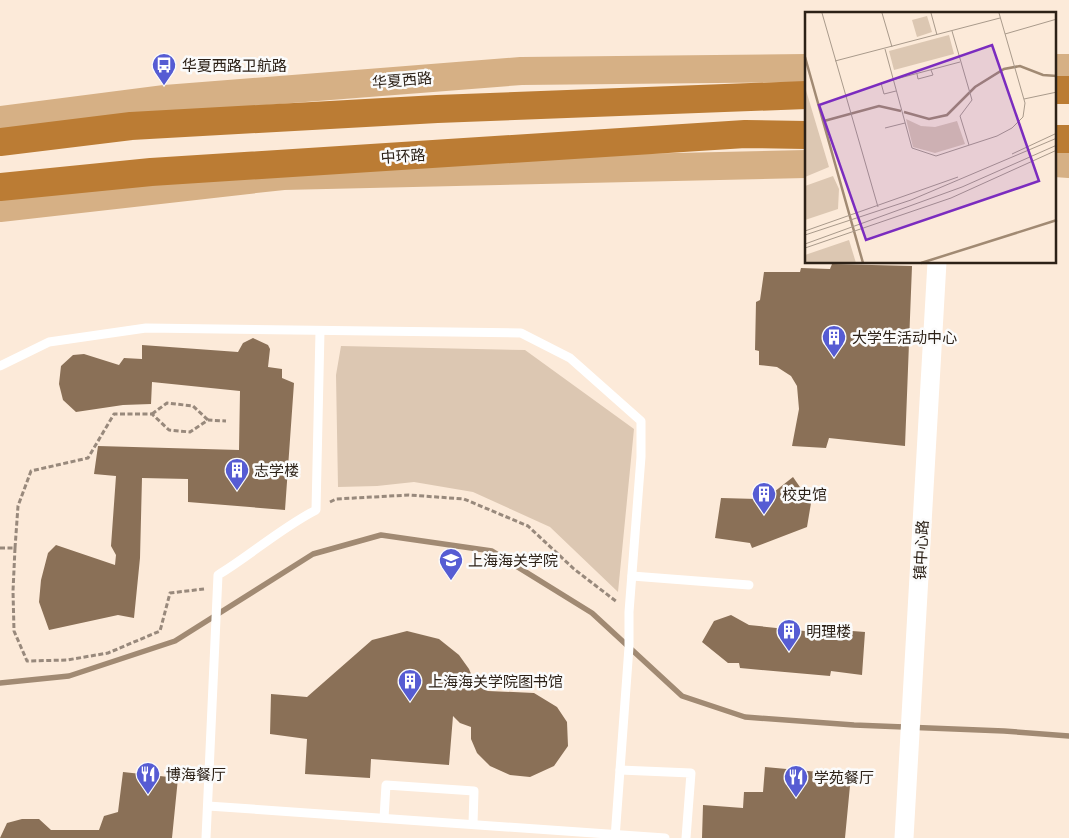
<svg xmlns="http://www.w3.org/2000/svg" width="1069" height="838" font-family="Montserrat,'Noto Sans SC',sans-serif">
	<rect width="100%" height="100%" fill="#fcead9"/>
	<polygon fill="#dcc7b2" points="341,346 525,350 634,429 618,592 550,527 473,492 414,482 377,486 338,487 336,375"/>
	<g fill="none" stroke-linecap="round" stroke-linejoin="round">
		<polyline stroke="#a18a73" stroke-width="5.5" points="0,683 69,676 175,641 313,554 381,535 492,551 592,613 682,696 745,717 854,725 1004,731 1069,736"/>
	</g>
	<g fill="#8a7057">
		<polygon points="832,264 912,266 905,446 829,438 826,448 792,446 799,409 797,386 791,376 777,367 759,365 759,351 755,350 756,302 760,300 764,272 800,272 801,268 830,269"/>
		<polygon points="253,338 268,345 270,349 268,367 282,369 282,378 294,383 285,510 188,502 188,479 142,478 140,558 134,618 118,615 49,630 39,602 41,580 48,553 56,545 115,565 116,555 111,546 116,476 94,474 98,446 239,450 240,391 152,382 151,404 123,405 76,412 63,400 59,384 61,366 73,355 84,354 119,365 124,358 142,359 142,345 238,352 243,343"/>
		<polygon points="793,477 811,503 807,527 752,548 750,543 715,538 721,498 757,499 774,492"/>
		<polygon points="731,615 749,625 814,632 815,628 865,632 862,675 831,671 830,676 740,668 739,663 728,663 702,642 714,621"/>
		<polygon points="407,631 439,639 459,655 469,669 474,681 488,691 534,693 557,707 567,722 568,746 554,766 530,777 510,775 490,766 477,753 471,739 471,727 460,723 453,716 449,765 371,759 370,778 305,774 307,739 270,734 271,694 307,697 372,640"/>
		<polygon points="765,767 851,775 845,838 702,838 703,805 743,808 744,792 763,792"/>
		<polygon points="123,772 178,778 172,838 0,838 7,823 22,819 39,819 51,830 99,830 104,816 118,812"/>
	</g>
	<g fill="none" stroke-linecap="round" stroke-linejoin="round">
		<g stroke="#98897c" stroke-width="3" stroke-dasharray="5 2.5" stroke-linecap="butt">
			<polyline points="152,414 167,403 193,406 208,420"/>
			<polyline points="330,502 336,499 409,495 464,499 528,526 574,569 617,602"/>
			<polyline points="0,548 15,548 13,591 14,631 27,661 67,660 108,653 160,631 170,593 204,589"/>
			<polyline points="15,548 18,506 31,471 88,458 114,414 152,414 169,430 190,432 208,420 226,421"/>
		</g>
		<g stroke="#fff" stroke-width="9">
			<polyline points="0,366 49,342 146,328 521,333 570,358 641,421 641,457 629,612 629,647 615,838"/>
			<polyline points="632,576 749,585"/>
			<polyline points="620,770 691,773 686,838"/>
			<polyline points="208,806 665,838"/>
			<polyline points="384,818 386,785 474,791 473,824"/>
			<path d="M206,838L218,575C251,555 281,528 316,510L320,331"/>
		</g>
		<polyline stroke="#fff" stroke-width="19" points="904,838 937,262"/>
		<g stroke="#d6b085" stroke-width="28">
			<polyline points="1055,68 1069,68"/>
			<polyline points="0,120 165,99 521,71 806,68"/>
			<polyline points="1055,163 1069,164"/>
			<polyline points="0,208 283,176 806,164"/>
		</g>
		<g stroke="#bb7c34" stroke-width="28">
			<polyline points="1055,90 1069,90"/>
			<polyline points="1055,139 1069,139"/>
			<polyline points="0,142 131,126 437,109 806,95"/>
			<polyline points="0,187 151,172 745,134 806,135"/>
		</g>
	</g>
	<defs>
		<g id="bus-pin" transform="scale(1.25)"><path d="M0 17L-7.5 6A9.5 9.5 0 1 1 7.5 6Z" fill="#565cd3" stroke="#fbfbfb"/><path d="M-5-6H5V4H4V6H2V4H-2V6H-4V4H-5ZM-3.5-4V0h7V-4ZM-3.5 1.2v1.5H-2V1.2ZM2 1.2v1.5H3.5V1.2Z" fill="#fff"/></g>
		<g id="building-pin" transform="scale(1.25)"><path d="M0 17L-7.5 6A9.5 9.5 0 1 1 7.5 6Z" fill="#565cd3" stroke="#fbfbfb"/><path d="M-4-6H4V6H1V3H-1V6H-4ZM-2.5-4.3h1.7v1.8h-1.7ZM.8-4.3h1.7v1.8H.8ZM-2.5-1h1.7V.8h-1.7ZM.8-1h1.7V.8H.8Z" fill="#fff"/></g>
		<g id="university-pin" transform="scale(1.25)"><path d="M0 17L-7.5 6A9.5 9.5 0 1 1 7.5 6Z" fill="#565cd3" stroke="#fbfbfb"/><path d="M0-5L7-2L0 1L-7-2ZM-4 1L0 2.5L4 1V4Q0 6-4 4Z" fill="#fff"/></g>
		<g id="restaurant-pin" transform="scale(1.25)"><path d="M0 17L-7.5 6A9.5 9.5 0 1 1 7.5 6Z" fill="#565cd3" stroke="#fbfbfb"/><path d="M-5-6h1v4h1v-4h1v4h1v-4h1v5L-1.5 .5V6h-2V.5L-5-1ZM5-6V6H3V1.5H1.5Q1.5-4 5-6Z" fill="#fff"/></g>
	</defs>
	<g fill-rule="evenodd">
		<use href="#bus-pin" x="164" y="65"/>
		<use href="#building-pin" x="834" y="337"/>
		<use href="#building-pin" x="237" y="470"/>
		<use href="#building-pin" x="764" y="494"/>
		<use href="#university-pin" x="451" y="560"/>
		<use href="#building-pin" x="789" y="631"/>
		<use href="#building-pin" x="410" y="681"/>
		<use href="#restaurant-pin" x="148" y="774"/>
		<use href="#restaurant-pin" x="796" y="777"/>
	</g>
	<g text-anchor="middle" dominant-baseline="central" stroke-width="5" stroke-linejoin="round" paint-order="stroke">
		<g font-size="15" fill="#2c2117" stroke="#fbfbfb" text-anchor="start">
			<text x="182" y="65">华夏西路卫航路</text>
			<text x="852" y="337">大学生活动中心</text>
			<text x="254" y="470">志学楼</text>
			<text x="782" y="494">校史馆</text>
			<text x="468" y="560">上海海关学院</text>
			<text x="806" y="631">明理楼</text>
			<text x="428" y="681">上海海关学院图书馆</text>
			<text x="166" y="774">博海餐厅</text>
			<text x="814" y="777">学苑餐厅</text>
		</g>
		<g font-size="15" fill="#2c2117" stroke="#fbfbfb">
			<text transform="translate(402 80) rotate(-5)">华夏西路</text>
			<text transform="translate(403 156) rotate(-4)">中环路</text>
			<text transform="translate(921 550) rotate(-87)">镇中心路</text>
		</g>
	</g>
	<g transform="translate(805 12)">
		<rect width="251" height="251" fill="#fcead9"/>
		<path d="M122,4L127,20L112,25L107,8ZM144,23L149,42L89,58L84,39ZM0,75L24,155L0,165ZM101,107L116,114L130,115L152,109L160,132L130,141L108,135ZM28,164L34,177L33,197L0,208V174ZM44,228L51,251H0V243Z" fill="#dcc7b2"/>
		<path fill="none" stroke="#a18a73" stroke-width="2.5" d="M0,45L58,251M99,100L124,107L142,103L170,75L199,57L215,54L238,63L252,64M19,109L74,94L96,99M116,251L252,208"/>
		<path fill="none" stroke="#a99a8b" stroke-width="1" d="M17,1L73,195M77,1L87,35M126,1L132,23M147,19L167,88L155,104L164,133M200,22L252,7M80,37L107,136L131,144L192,124L207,116L218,105L220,91L194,1M30,49L195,6M112,62L113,67L128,63L126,58M91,79L79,82L76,71L155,50M219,87L252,80M80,116L100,111M207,142L252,121M0,219L153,165M0,223L106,188L252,126M0,232L157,175L252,133M0,236L146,186L252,138"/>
		<path fill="#7b2cbf" fill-opacity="0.15" stroke="#7b2cbf" stroke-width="2.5" d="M187,33L234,169L61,228L14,93Z"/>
		<rect width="251" height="251" fill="none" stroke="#2c2117" stroke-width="2.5"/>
	</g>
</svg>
